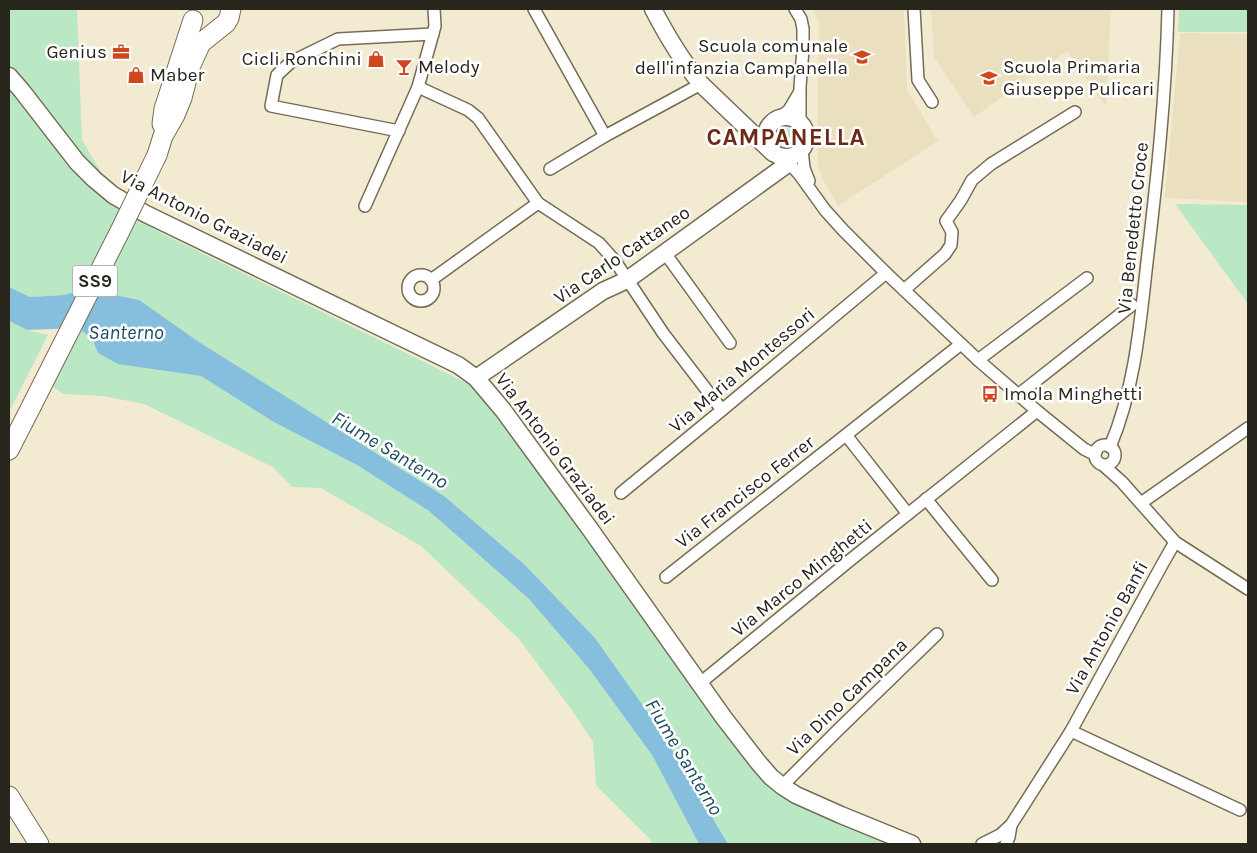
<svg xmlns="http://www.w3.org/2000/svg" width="1257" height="853" font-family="Karla,sans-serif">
	<rect width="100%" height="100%" fill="#f3ebd1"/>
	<g fill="#eae0bf">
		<polygon points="814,9 904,9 907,90 938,141 838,206 824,182 818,166 817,140 819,24"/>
		<polygon points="931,9 1111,9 1106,107 1067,51 974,117 934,57"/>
		<polygon points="1180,33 1248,34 1248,202 1165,198"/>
	</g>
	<g fill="#bae7c4">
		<polygon points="9,9 77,9 82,140 122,207 159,232 477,388 719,720 754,765 902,844 728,844 659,728 595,638 525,565 444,496 199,342 139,301 84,289 64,295 30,297 9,287"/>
		<polygon points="1179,9 1248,9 1248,32 1178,32"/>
		<circle cx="786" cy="137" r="9"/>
		<polygon points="1175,204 1248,205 1248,304"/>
		<polygon points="9,321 27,330 48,335 9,412"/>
		<path d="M77,328C89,332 94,343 98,353L161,370L201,376L272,421L357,465L429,511L529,599L590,670L652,755L699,844H653L647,836L596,785L593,742L574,713L519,639L421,546L321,488L292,487L273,467L144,404L103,396L63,394L49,384Z"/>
	</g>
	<polygon fill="#86bfdd" points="9,287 30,297 64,295 84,289 139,300 199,342 444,496 525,565 595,638 659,728 728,844 699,844 652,755 590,670 529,599 429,511 357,465 272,421 201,376 118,364 98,353 92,339 81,330 77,328 27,330 9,321"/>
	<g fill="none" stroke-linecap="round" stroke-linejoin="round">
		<g stroke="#746c56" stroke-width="14">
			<g id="street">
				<polyline points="534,9 605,136"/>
				<polyline points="795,9 801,19 803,29 803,49 800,87 800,122"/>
				<polyline points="914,9 918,80 932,102"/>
				<polyline points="418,87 468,110 478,118 538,203 599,243 615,261 663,333 722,410"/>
				<polyline points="781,117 789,110 799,93"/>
				<polyline points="399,131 271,106 277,75 291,62 338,39 433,34"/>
				<polyline points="802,149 804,168 809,181"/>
				<polyline points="789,163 799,174 825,210 843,230 886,273 978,360 1037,411 1084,449 1092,453 1096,452"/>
				<polyline points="550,169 605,136 701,84"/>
				<polyline points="365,206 418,87 435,26 434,9"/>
				<polyline points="665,253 730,343"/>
				<circle cx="421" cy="288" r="13"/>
				<polyline points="431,280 538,203"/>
				<polyline points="904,290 945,254 951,245 952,232 946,221 961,200 972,180 991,164 1075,112"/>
				<polyline points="978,360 1087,278"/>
				<polyline points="1018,395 1132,305"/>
				<polyline points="846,435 908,514"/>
				<circle cx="1105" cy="455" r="10"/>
				<path d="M1110,447C1135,388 1140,325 1147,262C1157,178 1166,94 1168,9"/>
				<polyline points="1103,465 1122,482 1175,542 1248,589"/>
				<polyline points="621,493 722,410 886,273"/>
				<polyline points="926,499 992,580"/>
				<polyline points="1141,503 1248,428"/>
				<polyline points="666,577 961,344"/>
				<polyline points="699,684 854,557 1037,411"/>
				<polyline points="1071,731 1240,810"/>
				<polyline points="782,786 838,730 937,634"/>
				<polyline points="982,844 1000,835 1011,825 1071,731 1163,563 1175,542"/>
				<polyline points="1006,844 1009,837 1011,825"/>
			</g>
		</g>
		<g stroke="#746c56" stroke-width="19">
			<g id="secondary">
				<path d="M653,9C667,36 682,61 701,84L773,153"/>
				<polyline points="9,76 22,91 77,162 94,179 113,195 146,214 458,365 476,378 503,410 590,529 724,718 758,762 771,777 782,786 796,795 841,815 912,844"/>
				<circle cx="786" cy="137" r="20"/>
				<polyline points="476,378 603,291 627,280 789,163 780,157"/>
			</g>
		</g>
		<g stroke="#746c56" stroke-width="21">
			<g id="primary">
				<polyline points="162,124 164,109 193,20"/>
				<polyline points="157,155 163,136 175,115 182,98 190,67 201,43 226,23 229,18 231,9"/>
				<polyline points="9,450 31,407"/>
				<polyline points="9,796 39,844"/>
			</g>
		</g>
		<use href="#street" stroke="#fff" stroke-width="11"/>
		<use href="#secondary" stroke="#fff" stroke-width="16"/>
		<use href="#primary" stroke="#fff" stroke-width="19"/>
		<g stroke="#746c56" stroke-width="21" stroke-linecap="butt">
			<polyline id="primary-bridge" points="31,407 120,231 157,155"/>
		</g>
		<use href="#primary-bridge" stroke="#fff" stroke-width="19"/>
	</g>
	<defs>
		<g id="office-bare" transform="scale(1.35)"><path d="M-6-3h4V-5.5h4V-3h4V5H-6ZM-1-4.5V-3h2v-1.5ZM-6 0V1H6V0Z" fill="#cf471f" stroke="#fff" stroke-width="2.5" paint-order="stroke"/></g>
		<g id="school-bare" transform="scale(1.35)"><path d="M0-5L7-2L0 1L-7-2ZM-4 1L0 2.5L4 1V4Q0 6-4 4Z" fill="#cf471f" stroke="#fff" stroke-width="2.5" paint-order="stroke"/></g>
		<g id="shop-bare" transform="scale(1.35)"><path d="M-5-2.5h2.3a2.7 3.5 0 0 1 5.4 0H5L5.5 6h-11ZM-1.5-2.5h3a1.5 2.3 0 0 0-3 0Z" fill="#cf471f" stroke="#fff" stroke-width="2.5" paint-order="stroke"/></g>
		<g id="bar-bare" transform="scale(1.35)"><path d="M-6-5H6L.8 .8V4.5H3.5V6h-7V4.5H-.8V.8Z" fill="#cf471f" stroke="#fff" stroke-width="2.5" paint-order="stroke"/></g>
		<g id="bus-bare" transform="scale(1.35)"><path d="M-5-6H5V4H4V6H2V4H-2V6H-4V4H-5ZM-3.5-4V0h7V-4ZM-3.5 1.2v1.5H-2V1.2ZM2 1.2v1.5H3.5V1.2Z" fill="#cf471f" stroke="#fff" stroke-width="2.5" paint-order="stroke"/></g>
	</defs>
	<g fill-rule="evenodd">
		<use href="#office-bare" x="121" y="52"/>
		<use href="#school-bare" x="862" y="57"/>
		<use href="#shop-bare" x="376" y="59"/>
		<use href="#bar-bare" x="404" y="67"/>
		<use href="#shop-bare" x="136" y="75"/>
		<use href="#school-bare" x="989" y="78"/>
		<use href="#bus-bare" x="990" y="394"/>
	</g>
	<g text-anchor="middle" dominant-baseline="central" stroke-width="5" stroke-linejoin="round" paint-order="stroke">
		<rect fill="#fff" stroke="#686660" stroke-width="1" x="72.5" y="265.5" width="45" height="31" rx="4"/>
		<g font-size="18" font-weight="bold" fill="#28251c">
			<text x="95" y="281">SS9</text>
		</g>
		<g font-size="19" fill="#28251c" stroke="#fff" text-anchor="start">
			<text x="848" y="46" text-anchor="end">Scuola comunale<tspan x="848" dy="22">dell'infanzia Campanella</tspan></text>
			<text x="107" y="52" text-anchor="end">Genius</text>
			<text x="362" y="59" text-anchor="end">Cicli Ronchini</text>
			<text x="418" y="67">Melody</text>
			<text x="1003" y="67">Scuola Primaria<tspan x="1003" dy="22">Giuseppe Pulicari</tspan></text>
			<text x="150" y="75">Maber</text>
			<text x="1004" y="394">Imola Minghetti</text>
		</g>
		<g font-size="19" fill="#28251c" stroke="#fff">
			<text transform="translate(204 217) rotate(27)">Via Antonio Graziadei</text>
			<text transform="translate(1133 228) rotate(-84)">Via Benedetto Croce</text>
			<text transform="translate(622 255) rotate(-34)">Via Carlo Cattaneo</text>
			<text transform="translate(742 370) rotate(-40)">Via Maria Montessori</text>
			<text transform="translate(555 449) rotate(53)">Via Antonio Graziadei</text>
			<text transform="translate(745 492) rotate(-38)">Via Francisco Ferrer</text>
			<text transform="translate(802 578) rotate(-39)">Via Marco Minghetti</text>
			<text transform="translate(1107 628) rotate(-61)">Via Antonio Banfi</text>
			<text transform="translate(847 697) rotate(-44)">Via Dino Campana</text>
		</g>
		<g font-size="20" font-style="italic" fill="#1e4b61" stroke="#fff">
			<text x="126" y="332">Santerno</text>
			<text transform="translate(390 450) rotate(31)">Fiume Santerno</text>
			<text transform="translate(684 757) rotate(59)">Fiume Santerno</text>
		</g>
		<g font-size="24" font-weight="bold" letter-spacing="1" fill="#6d2a18" stroke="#fff">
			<text x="786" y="137">CAMPANELLA</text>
		</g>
	</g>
	<rect width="1257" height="853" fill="none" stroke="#28251c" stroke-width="20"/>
</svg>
